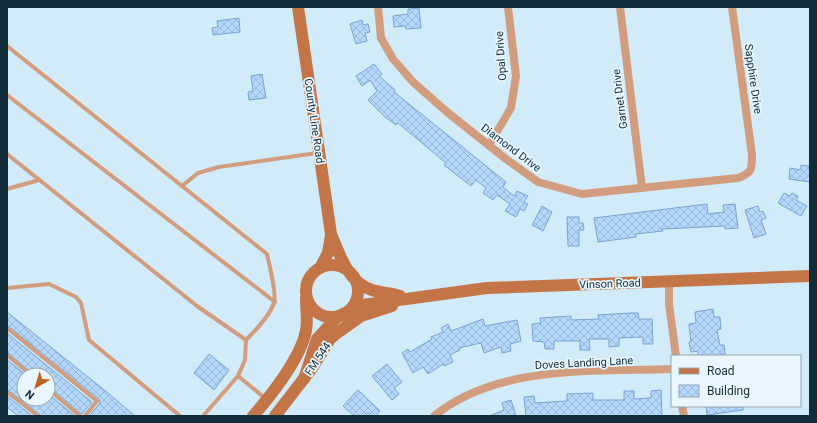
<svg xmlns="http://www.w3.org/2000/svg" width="817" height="423" font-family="Roboto,sans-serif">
	<defs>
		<pattern id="building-cross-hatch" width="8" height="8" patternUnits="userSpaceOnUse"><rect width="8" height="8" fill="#b4d7fc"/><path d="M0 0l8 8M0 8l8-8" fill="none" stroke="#9ab9d9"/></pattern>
	</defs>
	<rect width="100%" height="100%" fill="#d2ebf8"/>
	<g fill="url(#building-cross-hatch)" stroke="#78a3cf">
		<polygon points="419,8 421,28 406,29 405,26 394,27 393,16 408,14 408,9"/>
		<polygon points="239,18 240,32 213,35 212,28 218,27 217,21"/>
		<polygon points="362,20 363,25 368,24 370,32 365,33 367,41 356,44 350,24"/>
		<polygon points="374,64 382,74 379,76 395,90 394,92 506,182 503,187 514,196 517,191 528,196 524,202 528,204 524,211 520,209 516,217 505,211 510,204 497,195 493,200 483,193 486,188 476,180 471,186 444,165 446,163 398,123 396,125 385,117 368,100 377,91 370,80 362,86 356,76"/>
		<polygon points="262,74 266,98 249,100 248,92 253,91 251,76"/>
		<polygon points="801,165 809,166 810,182 789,179 790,168 801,170"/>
		<polygon points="784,193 790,196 792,193 798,196 796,200 807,206 801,216 778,203"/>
		<polygon points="707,204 708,214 724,212 723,205 735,204 738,228 725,229 725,226 662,229 663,231 636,234 636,237 598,242 594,218"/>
		<polygon points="542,206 552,212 543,231 532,225"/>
		<polygon points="758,206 760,212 763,211 766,218 761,220 766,234 754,238 745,210"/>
		<polygon points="567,217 579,217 579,223 583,223 584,230 579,230 579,246 568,246"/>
		<polygon points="713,309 714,317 720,317 721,329 717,330 720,345 724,345 725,354 721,354 721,356 698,356 698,351 691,352 689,342 691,342 689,324 696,323 695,312"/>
		<polygon points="7,312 108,393 135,416 89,416 100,403 99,399 7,325"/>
		<polygon points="631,313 638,313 639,319 652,319 653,344 643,344 643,337 619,338 619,346 609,347 609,339 589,339 590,350 580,350 580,341 554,341 554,349 545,349 544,342 533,341 532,324 541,323 540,318 571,316 571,320 599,319 598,315"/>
		<polygon points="483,319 485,326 517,320 521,341 510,344 511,351 502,353 501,347 484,353 481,343 459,348 460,350 450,355 453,362 444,366 443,364 428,374 423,367 413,373 402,353 408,349 410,352 432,339 431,337 443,332 441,328 448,324 451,331"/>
		<polygon points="7,333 92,402 82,414 48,386 48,375 34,375 7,352"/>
		<polygon points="209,354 229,370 214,390 194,373"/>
		<polygon points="7,360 26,375 24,375 24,399 48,399 48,394 75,416 41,416 7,389"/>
		<polygon points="387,364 402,382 394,388 399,394 392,400 372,376"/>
		<polygon points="358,390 380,411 376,416 371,416 368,413 365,416 354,416 343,406"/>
		<polygon points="661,390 662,416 526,416 524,397 534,396 535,403 567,401 567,394 593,393 593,400 624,400 624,391 634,391 634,399 651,398 651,391"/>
		<polygon points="7,396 32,416 18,416 7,407"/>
		<polygon points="511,400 516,416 489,416 504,410 502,403"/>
		<polygon points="706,406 743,406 743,410 707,415"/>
	</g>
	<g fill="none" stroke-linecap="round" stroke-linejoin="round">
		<g stroke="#d29c7e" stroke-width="4">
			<path d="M7,46L267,254C269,264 277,293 274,303C270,315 255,331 246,340"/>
			<polyline points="7,95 275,302"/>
			<polyline points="7,154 197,306 246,340 245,360 238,376 203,416"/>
			<polyline points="182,186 198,173 219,167 317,153"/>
			<polyline points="7,189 39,180"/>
			<polyline points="7,288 49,284 76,297 81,303 89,340 180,416"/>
			<polyline points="7,328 97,401 85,416"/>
			<polyline points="7,355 31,375"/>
			<polyline points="238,376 266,399"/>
			<polyline points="48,389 80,416"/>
			<polyline points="7,392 38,416"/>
		</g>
		<g stroke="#d29c7e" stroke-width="8">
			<path d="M378,7L381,38L393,59L413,82L447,112L506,159L538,182L582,194L738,178C752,173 752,169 752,155L732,7"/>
			<polyline points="620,7 642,188"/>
			<polyline points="489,145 511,108 516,76 508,7"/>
			<polyline points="669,282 669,304 676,356"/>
			<polyline points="682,406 684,416"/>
			<path d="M434,416C498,364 594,372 672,369"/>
		</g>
		<g stroke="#c47547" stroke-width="12">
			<path d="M298,7L331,234C340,255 348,283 372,290C381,293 391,293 400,296"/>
			<circle cx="332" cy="291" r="26"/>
			<polyline points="320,268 328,253 331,235"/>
			<polyline points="304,379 317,339 337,317 362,305 487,288 810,276"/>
			<path d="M253,416C271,396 302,356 306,330C308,320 306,310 306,299"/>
			<polyline points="275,416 312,368 330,339 337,333 361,316 392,306"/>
		</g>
	</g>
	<g text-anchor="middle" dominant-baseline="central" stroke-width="3.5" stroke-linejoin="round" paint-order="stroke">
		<g font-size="11" fill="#122d3a" stroke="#e9f6fd">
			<text transform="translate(501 56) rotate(-94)">Opal Drive</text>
			<text transform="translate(753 79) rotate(82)">Sapphire Drive</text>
			<text transform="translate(620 99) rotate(-97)">Garnet Drive</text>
			<text transform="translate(314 121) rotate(82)">County Line Road</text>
			<text transform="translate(511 148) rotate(37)">Diamond Drive</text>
			<text transform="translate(610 284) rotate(-2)">Vinson Road</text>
			<text transform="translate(318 359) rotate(-56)">FM 544</text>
			<text transform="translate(584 363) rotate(-3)">Doves Landing Lane</text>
		</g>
	</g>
	<rect width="817" height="423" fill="none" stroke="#122d3a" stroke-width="16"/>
	<rect x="671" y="355" width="130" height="52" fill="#e9f6fd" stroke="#93a6af"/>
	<rect x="679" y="368" width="20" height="6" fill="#c47547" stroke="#93a6af"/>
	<text x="707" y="375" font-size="12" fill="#122d3a">Road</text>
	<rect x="679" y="385" width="20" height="12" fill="url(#building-cross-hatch)" stroke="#93a6af"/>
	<text x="707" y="395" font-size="12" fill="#122d3a">Building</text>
	<g transform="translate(36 387) rotate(218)"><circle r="19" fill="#e9f6fd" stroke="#93a6af"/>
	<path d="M0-3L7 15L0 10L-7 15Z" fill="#c2621f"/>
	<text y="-6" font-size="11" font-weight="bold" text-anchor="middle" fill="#122d3a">N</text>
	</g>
</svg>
